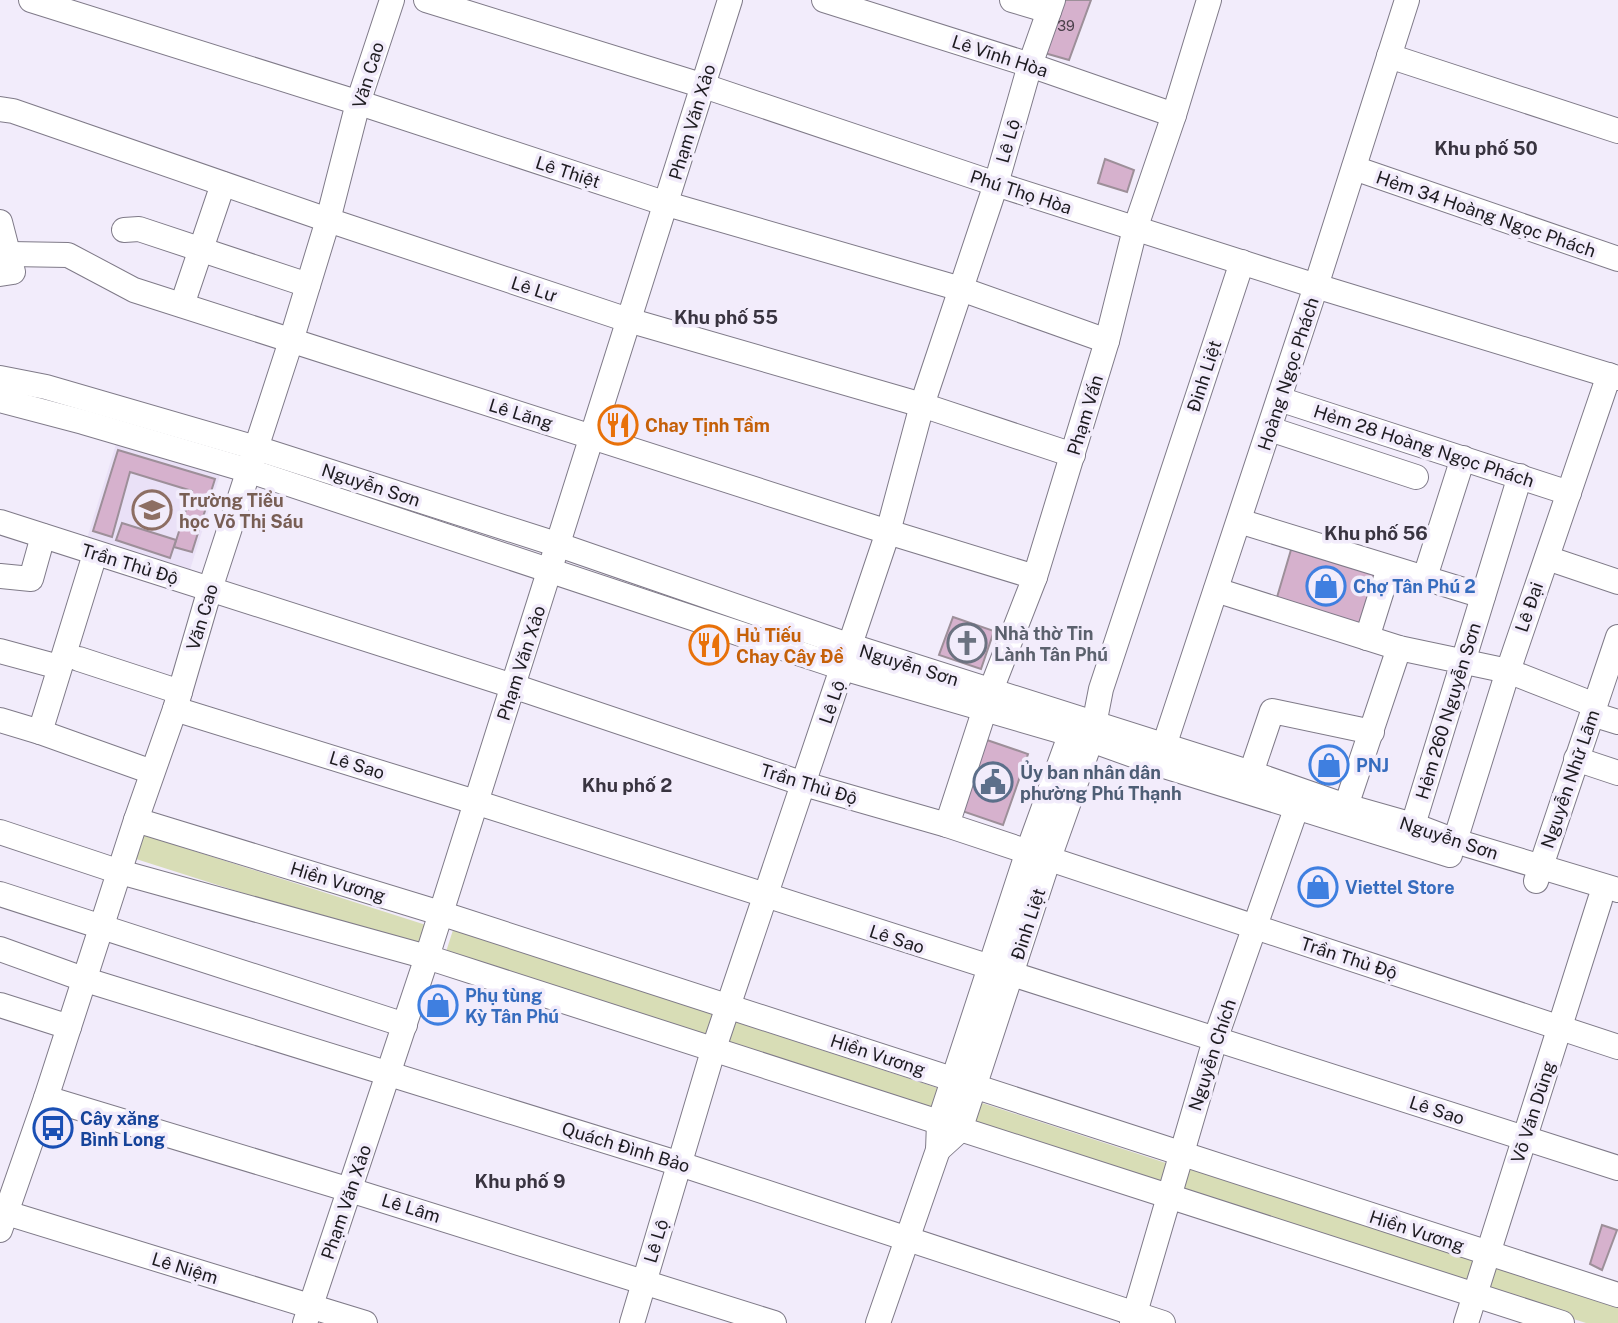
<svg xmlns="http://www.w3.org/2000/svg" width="1618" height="1323" font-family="'Public Sans',sans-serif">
	<rect width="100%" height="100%" fill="#f2ecfb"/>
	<polygon fill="#eae1f7" points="116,444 220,475 188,576 85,545"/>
	<g fill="#d8ddb6">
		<polygon points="144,835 426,925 418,949 136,859"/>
		<polygon points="453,930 714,1014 706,1039 445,955"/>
		<polygon points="733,1021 947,1091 939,1115 724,1045"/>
		<polygon points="979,1102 1172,1165 1164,1190 971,1127"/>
		<polygon points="1187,1167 1477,1259 1469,1284 1179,1191"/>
		<polygon points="1497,1266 1618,1305 1618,1323 1586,1323 1489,1292"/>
	</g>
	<g fill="#d6b1cd" stroke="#9d8f99" stroke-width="2">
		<polygon points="1059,0 1091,0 1069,60 1041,52"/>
		<polygon points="1105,159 1134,170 1127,192 1098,183"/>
		<polygon points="118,450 215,479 192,552 174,547 192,491 130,472 112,537 93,531"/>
		<polygon points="122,523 176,540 170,558 116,540"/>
		<polygon points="1293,543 1376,568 1358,631 1275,604"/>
		<polygon points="953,617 994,631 981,669 939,655"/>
		<polygon points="984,739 1028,754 1003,825 959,810"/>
		<polygon points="1602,1225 1617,1230 1602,1270 1590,1264"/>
	</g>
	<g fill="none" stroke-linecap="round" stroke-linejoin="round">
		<g stroke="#7f7a88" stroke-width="26">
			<g id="minor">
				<polyline points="31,0 372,107 667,204 961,289 1107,341"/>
				<polyline points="426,0 704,86 996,184 1316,286 1618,378"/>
				<polyline points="824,0 1030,65 1174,115"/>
				<polyline points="1012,0 1049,11"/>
				<polyline points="1389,56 1618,131"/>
				<polyline points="0,109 13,111 328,220 628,320 922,405 1073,455"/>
				<polyline points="1354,168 1618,259"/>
				<polyline points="0,222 13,272 0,274"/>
				<polyline points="124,230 139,229 308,285"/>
				<polyline points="10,254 68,255 134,290 888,532 1035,577"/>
				<polyline points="182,305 223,184"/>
				<polyline points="0,378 46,387 256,448 559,545 851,646 1251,773 1346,806 1413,825 1455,841 1618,890"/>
				<polyline points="1279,399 1569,493"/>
				<polyline points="0,400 83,422 250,471 843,668 1091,740 1158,764 1450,855"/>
				<polyline points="1270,429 1416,477"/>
				<polyline points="1239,521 1483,596"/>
				<polyline points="0,522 513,686 804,784 947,825 1618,1047"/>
				<polyline points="1547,558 1618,582"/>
				<polyline points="0,576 31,579 43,536"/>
				<polyline points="1425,577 1463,458"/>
				<polyline points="1216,590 1399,648 1508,671 1595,705"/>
				<polyline points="1367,638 1389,568"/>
				<polyline points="0,651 59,667"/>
				<polyline points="79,659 180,692"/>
				<polyline points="175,709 475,802 1618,1168"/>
				<polyline points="1592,714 1618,722"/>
				<polyline points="0,720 40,732 152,772"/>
				<polyline points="40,732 95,554"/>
				<polyline points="1164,746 1316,286 1407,0"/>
				<polyline points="1576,759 1618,773"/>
				<polyline points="1251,773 1272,711 1372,732"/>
				<polyline points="1346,806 1399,648"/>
				<polyline points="136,820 440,913 1618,1295"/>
				<polyline points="947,825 991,690 1035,577 1107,341 1135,229 1174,115 1209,0"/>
				<polyline points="1413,825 1520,476"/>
				<polyline points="0,832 120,872 427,957 1562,1323"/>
				<polyline points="1455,841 1508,671 1609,375"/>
				<polyline points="1536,881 1618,637"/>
				<polyline points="0,894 405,1025"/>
				<polyline points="0,949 86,980 680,1164 1163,1323"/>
				<polyline points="0,1005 69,1027"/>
				<polyline points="46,1098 350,1190 774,1323"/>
				<polyline points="938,1150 960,1130 1049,858 1091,740 1101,689 1242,262"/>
				<polyline points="0,1211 365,1323"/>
				<polyline points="0,1230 46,1098 136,820 175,709 210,589 291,341 328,220 358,103 392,0"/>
				<polyline points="305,1323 427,957 730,0"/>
				<polyline points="632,1323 713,1051 888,532 922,405 996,184 1030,65 1053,0"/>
				<polyline points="878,1323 938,1150 939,1123 1028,851 1076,719"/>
				<polyline points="1132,1323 1215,1040 1302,792"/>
				<polyline points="1466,1323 1600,900"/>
			</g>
		</g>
		<use href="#minor" stroke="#fff" stroke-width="24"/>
	</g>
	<defs>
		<g id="restaurant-ring" transform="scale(2.0125)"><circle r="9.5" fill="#f2ecfb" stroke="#e8710a" stroke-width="1.5"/><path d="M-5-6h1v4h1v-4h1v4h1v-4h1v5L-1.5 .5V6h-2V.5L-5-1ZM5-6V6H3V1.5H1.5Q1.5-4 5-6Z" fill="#e8710a"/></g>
		<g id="school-ring" transform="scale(2.0125)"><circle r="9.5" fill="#f2ecfb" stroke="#8d6e63" stroke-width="1.5"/><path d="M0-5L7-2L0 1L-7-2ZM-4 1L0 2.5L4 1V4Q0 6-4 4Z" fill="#8d6e63"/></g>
		<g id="shop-ring" transform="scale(2.0125)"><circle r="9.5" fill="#f2ecfb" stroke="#3f7fe0" stroke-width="1.5"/><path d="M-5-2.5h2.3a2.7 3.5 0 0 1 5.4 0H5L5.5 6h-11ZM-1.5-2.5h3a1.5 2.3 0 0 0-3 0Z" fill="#3f7fe0"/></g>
		<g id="church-ring" transform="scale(2.0125)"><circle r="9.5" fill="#f2ecfb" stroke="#6b7280" stroke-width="1.5"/><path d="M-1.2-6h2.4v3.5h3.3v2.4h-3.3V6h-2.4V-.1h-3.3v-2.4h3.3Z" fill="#6b7280"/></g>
		<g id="civic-ring" transform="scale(2.0125)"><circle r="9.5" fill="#f2ecfb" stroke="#5c6f8a" stroke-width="1.5"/><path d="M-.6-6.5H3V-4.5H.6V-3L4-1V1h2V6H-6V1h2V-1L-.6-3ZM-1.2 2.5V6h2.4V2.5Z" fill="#5c6f8a"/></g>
		<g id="bus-ring" transform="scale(2.0125)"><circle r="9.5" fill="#f2ecfb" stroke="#1a4fb4" stroke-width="1.5"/><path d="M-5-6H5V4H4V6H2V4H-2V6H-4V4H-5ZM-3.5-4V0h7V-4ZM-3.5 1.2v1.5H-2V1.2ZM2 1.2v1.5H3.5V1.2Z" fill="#1a4fb4"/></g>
	</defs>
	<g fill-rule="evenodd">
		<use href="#restaurant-ring" x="618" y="425"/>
		<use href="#school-ring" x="152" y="510"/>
		<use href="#shop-ring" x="1326" y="586"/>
		<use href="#church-ring" x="967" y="643"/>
		<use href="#restaurant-ring" x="709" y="645"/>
		<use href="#shop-ring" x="1329" y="765"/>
		<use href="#civic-ring" x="993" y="782"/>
		<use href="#shop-ring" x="1318" y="887"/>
		<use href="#shop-ring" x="438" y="1005"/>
		<use href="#bus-ring" x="53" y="1128"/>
	</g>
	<g text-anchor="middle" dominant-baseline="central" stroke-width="7" stroke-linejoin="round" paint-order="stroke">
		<g font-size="14" fill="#4b404b">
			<text x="1066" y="26">39</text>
		</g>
		<g font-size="18" fill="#1d1b20" stroke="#f2ecfb">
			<text transform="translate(1000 56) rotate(18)">Lê Vĩnh Hòa</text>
			<text transform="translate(368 75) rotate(-73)">Văn Cao</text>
			<text transform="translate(692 122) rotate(-73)">Phạm Văn Xảo</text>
			<text transform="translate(1008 141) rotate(-74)">Lê Lộ</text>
			<text transform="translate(568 172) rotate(18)">Lê Thiệt</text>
			<text transform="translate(1021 192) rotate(18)">Phú Thọ Hòa</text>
			<text transform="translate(1486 214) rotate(19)">Hẻm 34 Hoàng Ngọc Phách</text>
			<text transform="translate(534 289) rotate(18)">Lê Lư</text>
			<text transform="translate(1288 374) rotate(-72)">Hoàng Ngọc Phách</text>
			<text transform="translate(1204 376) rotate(-72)">Đinh Liệt</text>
			<text transform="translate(521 414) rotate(17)">Lê Lăng</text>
			<text transform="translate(1085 415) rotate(-73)">Phạm Vấn</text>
			<text transform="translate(1424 446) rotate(18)">Hẻm 28 Hoàng Ngọc Phách</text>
			<text transform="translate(371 485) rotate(18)">Nguyễn Sơn</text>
			<text transform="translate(130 564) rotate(17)">Trần Thủ Độ</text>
			<text transform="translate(1529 607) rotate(-71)">Lê Đại</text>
			<text transform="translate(202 617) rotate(-73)">Văn Cao</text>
			<text transform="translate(521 663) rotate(-72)">Phạm Văn Xảo</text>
			<text transform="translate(909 665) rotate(17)">Nguyễn Sơn</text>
			<text transform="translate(832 702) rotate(-71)">Lê Lộ</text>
			<text transform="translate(1448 711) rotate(-73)">Hẻm 260 Nguyễn Sơn</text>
			<text transform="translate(357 765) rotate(17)">Lê Sao</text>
			<text transform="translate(1570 779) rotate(-71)">Nguyễn Nhữ Lãm</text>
			<text transform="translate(809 784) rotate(17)">Trần Thủ Độ</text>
			<text transform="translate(1449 838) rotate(18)">Nguyễn Sơn</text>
			<text transform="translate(338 882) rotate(17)">Hiền Vương</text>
			<text transform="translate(1028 924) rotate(-72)">Đinh Liệt</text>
			<text transform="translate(897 939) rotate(18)">Lê Sao</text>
			<text transform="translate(1349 958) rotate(18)">Trần Thủ Độ</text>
			<text transform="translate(878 1055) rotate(18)">Hiền Vương</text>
			<text transform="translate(1212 1055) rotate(-72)">Nguyễn Chích</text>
			<text transform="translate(1437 1110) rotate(18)">Lê Sao</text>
			<text transform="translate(1533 1112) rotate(-72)">Võ Văn Dũng</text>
			<text transform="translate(626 1147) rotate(17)">Quách Đình Bảo</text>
			<text transform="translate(346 1202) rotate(-71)">Phạm Văn Xảo</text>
			<text transform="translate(411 1208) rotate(17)">Lê Lâm</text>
			<text transform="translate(1417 1231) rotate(18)">Hiền Vương</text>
			<text transform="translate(656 1241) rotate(-73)">Lê Lộ</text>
			<text transform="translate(185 1268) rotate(17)">Lê Niệm</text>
		</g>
		<g font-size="18" font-weight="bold" fill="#c56008" stroke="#f2ecfb" text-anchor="start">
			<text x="645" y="425">Chay Tịnh Tầm</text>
			<text x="736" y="635">Hủ Tiếu<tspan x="736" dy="21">Chay Cây Đề</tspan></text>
		</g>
		<g font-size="18" font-weight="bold" fill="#785e54" stroke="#f2ecfb" text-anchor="start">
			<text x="179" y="500">Trường Tiểu<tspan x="179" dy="21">học Võ Thị Sáu</tspan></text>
		</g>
		<g font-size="18" font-weight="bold" fill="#366cbe" stroke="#f2ecfb" text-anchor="start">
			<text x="1353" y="586">Chợ Tân Phú 2</text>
			<text x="1356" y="765">PNJ</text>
			<text x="1345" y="887">Viettel Store</text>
			<text x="465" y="995">Phụ tùng<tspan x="465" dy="21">Kỳ Tân Phú</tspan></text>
		</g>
		<g font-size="18" font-weight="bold" fill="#5b616d" stroke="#f2ecfb" text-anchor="start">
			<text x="994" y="633">Nhà thờ Tin<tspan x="994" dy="21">Lành Tân Phú</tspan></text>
		</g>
		<g font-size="18" font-weight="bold" fill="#4e5e75" stroke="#f2ecfb" text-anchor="start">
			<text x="1020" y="772">Ủy ban nhân dân<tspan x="1020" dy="21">phường Phú Thạnh</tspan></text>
		</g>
		<g font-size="18" font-weight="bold" fill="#164399" stroke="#f2ecfb" text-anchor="start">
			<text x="80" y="1118">Cây xăng<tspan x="80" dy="21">Bình Long</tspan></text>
		</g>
		<g font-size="19" font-weight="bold" fill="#393440" stroke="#f2ecfb">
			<text x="1486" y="148">Khu phố 50</text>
			<text x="726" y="317">Khu phố 55</text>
			<text x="1376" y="533">Khu phố 56</text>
			<text x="627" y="785">Khu phố 2</text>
			<text x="520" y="1181">Khu phố 9</text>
		</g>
	</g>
</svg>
